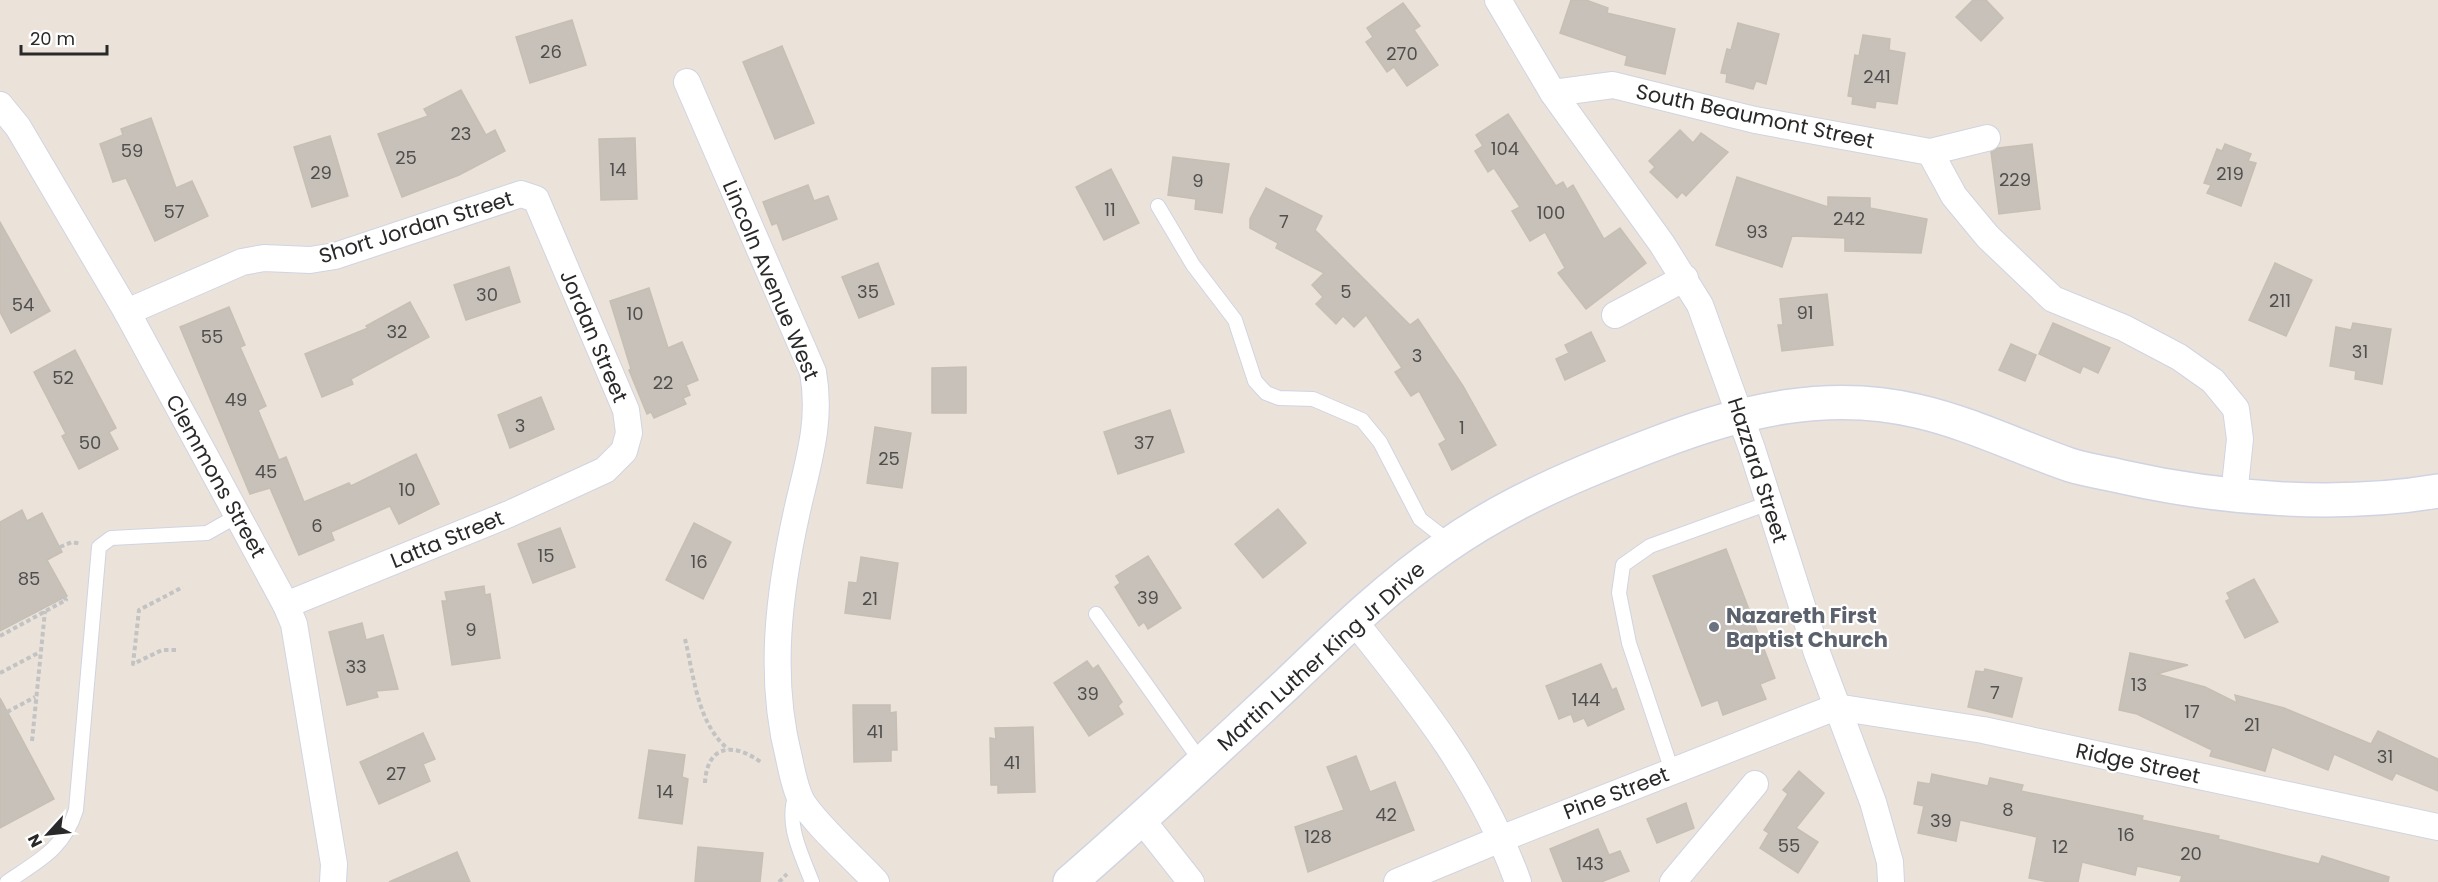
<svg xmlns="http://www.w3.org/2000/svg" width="2438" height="882" font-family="Poppins,sans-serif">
	<rect width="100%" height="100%" fill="#ebe3da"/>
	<g fill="#c7c1b9" stroke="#c6bfb4" stroke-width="1.5">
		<polygon points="1571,0 1586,0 1608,8 1607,13 1675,29 1665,74 1625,65 1627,56 1560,33"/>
		<polygon points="1973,0 1986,0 2003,18 1981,41 1956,17"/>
		<polygon points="1403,3 1420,26 1414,30 1438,65 1407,86 1394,67 1387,72 1366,42 1373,37 1367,28"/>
		<polygon points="572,20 586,65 530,83 516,37"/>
		<polygon points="1738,23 1779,34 1766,84 1756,81 1753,89 1726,82 1727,74 1721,73 1727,49 1731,50"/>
		<polygon points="1863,35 1890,39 1889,50 1905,53 1897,104 1876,101 1875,108 1852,104 1853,97 1848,96 1855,55 1859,56"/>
		<polygon points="782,46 814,123 775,139 743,62"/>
		<polygon points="461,90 486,135 495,130 505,151 459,175 402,197 378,134 428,116 424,109"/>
		<polygon points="1508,114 1556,186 1563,182 1567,189 1573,185 1604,239 1620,228 1646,263 1586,309 1558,273 1565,268 1545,232 1530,241 1512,211 1520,207 1494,168 1488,172 1475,151 1483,146 1476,135"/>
		<polygon points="151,118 176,188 192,181 208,216 155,241 126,178 113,182 100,144 123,135 121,129"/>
		<polygon points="1680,130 1693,143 1701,133 1728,152 1686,196 1682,192 1677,198 1650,172 1655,167 1649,161"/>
		<polygon points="330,136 348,196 312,207 294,147"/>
		<polygon points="635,138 637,199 601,200 599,139"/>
		<polygon points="2032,144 2040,209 1999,214 1991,152 1998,148"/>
		<polygon points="2225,144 2251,154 2248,161 2256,163 2241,206 2207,193 2211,185 2204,183 2217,149 2222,151"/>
		<polygon points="1173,157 1229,164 1222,213 1195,209 1196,199 1168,195"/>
		<polygon points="1111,169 1139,223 1104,240 1076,187"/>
		<polygon points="1737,177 1828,207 1828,197 1870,198 1870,208 1927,219 1921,253 1845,251 1845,238 1792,236 1782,267 1716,245"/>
		<polygon points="808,185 814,201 828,196 837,219 783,240 777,223 772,225 763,202"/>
		<polygon points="1266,188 1322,216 1315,230 1410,325 1418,319 1463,386 1496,445 1452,470 1439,444 1446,440 1419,391 1411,396 1395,372 1402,368 1366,315 1354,327 1343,316 1336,324 1316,304 1323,297 1312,285 1324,273 1276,248 1278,243 1250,228 1250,219"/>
		<polygon points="0,222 50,311 11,333 0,312"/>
		<polygon points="878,263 894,304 859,318 842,277"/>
		<polygon points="2275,263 2312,280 2286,336 2249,320"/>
		<polygon points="509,267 520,302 466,320 454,285"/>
		<polygon points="649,288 668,348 682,342 698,380 686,385 690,395 683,398 686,404 654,418 651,412 647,414 629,370 631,369 610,301"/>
		<polygon points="1827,294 1833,345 1782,351 1778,325 1783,325 1780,299"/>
		<polygon points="410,302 429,337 351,379 353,384 322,397 305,354 368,328 366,326"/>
		<polygon points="229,307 245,345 240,347 266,406 258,410 279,460 286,457 304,502 349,483 351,486 416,454 439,504 399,524 390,506 331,532 334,540 299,555 270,488 250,494 180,327"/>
		<polygon points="2053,323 2110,348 2098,373 2083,366 2080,373 2039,354"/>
		<polygon points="2353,323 2391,329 2382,384 2355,379 2356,371 2330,366 2336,327 2351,330"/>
		<polygon points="1591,332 1605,361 1565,380 1556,359 1569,353 1565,345"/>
		<polygon points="2011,344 2036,355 2025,381 1999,370"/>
		<polygon points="75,350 116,428 109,432 118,449 79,469 62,436 66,434 34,372"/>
		<polygon points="966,367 966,413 932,413 932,368"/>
		<polygon points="541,397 554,429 510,448 498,415"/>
		<polygon points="1170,410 1184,452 1118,474 1104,432"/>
		<polygon points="875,427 911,433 902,488 867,483"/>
		<polygon points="1278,509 1306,543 1263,578 1235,544"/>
		<polygon points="22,510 27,521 42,513 62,552 47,560 67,596 0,631 0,522"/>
		<polygon points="694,523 731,542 703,599 666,580"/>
		<polygon points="560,528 575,567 533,583 518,544"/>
		<polygon points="1726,549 1775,678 1760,684 1766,699 1723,715 1718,700 1702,706 1653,576"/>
		<polygon points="1148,556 1181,608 1148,629 1144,622 1139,626 1115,587 1120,583 1116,576"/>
		<polygon points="861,557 898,563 890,619 845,613 849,582 857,583"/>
		<polygon points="2254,579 2278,622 2245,638 2226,601 2230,599 2227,593"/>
		<polygon points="484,586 485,595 490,594 500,658 452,665 442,601 447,601 445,592"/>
		<polygon points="362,623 366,640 383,635 398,689 376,691 378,697 347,705 329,632"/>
		<polygon points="2130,653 2188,665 2157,674 2205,687 2237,703 2235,695 2284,708 2371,744 2378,731 2438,759 2438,791 2396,773 2392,780 2334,754 2328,770 2272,747 2265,771 2210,756 2212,750 2137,714 2119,710"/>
		<polygon points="1087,661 1093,669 1098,665 1122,702 1118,706 1123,714 1089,736 1054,683"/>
		<polygon points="1601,664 1612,690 1616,688 1624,709 1588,726 1584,718 1574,722 1571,714 1559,719 1546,686"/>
		<polygon points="1985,669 2022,678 2012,717 1968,707 1976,671 1984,672"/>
		<polygon points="0,698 54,799 0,828"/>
		<polygon points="853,705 890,705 890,713 896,712 897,750 891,750 891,761 854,762"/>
		<polygon points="1033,727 1035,792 998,793 998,785 991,785 990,738 996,739 995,728"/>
		<polygon points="423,733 435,759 423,764 430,781 379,804 360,762"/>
		<polygon points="649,750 685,755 682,777 688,779 682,824 639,818"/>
		<polygon points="1356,756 1370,792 1395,782 1414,830 1308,872 1295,827 1344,810 1327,767"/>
		<polygon points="1799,771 1824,793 1796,828 1818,842 1798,873 1760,848 1769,833 1764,830 1788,794 1783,790"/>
		<polygon points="1932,774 1988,786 1990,778 2023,785 2021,791 2143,816 2142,820 2219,836 2218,839 2319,864 2322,856 2389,877 2388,882 2180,882 2182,876 2137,866 2135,875 2082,862 2078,882 2049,882 2029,878 2037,837 1960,820 1956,841 1918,833 1924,806 1914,804 1918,782 1930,784"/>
		<polygon points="1686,803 1694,828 1657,843 1647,819"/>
		<polygon points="1598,829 1609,855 1620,851 1629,871 1601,882 1563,882 1550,849"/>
		<polygon points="698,847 763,853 760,882 695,882"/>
		<polygon points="457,852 470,882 389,882"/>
	</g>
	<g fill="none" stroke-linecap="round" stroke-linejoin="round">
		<g stroke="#d0d4e2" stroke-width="16">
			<g id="lane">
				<polyline points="1158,206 1193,265 1235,320 1255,381 1266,393 1279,398 1313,399 1362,420 1380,442 1420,519 1451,543"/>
				<polyline points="1096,614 1202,763"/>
				<polyline points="1672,771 1629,643 1619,593 1623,565 1650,546 1769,503"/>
				<path d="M796,794C785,824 801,853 812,882"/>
				<path d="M7,882C38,861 64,849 76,810L99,547L111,538L207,533L237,516"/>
			</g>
		</g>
		<g stroke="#d0d4e2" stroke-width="28">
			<g id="street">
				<polyline points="1498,0 1553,93 1613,85 1755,120 1930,152 1954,196 1988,237 2053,299 2124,328 2179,357 2213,381 2236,409 2240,439 2234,495"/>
				<path d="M687,82L813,372C822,422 808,462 797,511C779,592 768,676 789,758C792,772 795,789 802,802C818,827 855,859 876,882"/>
				<polyline points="1553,93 1662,244 1700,305 1752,449 1817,653 1873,802 1890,862 1891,882"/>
				<polyline points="0,105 18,127 127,312 286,605 294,624 334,864 333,882"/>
				<polyline points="1930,152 1987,138"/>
				<polyline points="127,312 242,262 264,258 310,260 335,256 521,194 536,199 626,410 629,433 624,451 605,470 509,514 286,605"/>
				<polyline points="1615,315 1685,278"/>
				<path d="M1354,621C1420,703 1482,781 1518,882"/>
				<polyline points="1142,820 1191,882"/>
				<polyline points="1397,882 1503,838 1836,707 1983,730 2438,827"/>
				<polyline points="1673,882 1755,784"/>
			</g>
		</g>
		<g stroke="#d0d4e2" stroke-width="36">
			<path id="secondary" d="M1070,882C1144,818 1215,751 1287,684C1337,636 1388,586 1445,547C1510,501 1586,470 1660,442C1743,410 1829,390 1917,411C1970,423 2018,447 2070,465C2087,470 2105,473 2123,477C2221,499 2338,508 2438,491"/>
		</g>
		<g stroke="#c3c3c3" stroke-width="4" stroke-dasharray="4.5 3" stroke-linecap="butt">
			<polyline points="60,547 72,542 81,544"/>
			<polyline points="0,636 66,600 64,597"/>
			<path d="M685,639C694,676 697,723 728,749"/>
			<polyline points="176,650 162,650 133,664 139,610 183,587"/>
			<polyline points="0,673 40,652"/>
			<polyline points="7,712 35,697"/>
			<polyline points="32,741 45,611"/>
			<path d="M705,783C707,744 734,742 762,763"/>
			<polyline points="779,882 787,874"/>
		</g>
		<use href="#lane" stroke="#fff" stroke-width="14"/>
		<use href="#street" stroke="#fff" stroke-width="26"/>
		<use href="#secondary" stroke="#fff" stroke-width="33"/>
	</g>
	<circle fill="#6b7280" stroke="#fff" stroke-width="2" cx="1714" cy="627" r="6"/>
	<g text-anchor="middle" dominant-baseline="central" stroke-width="4.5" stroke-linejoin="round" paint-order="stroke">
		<g font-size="18" fill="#504f4d">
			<text x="551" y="51">26</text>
			<text x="1402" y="53">270</text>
			<text x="1877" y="76">241</text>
			<text x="461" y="133">23</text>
			<text x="1505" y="148">104</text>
			<text x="132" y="150">59</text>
			<text x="406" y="157">25</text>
			<text x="618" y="169">14</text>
			<text x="321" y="172">29</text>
			<text x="2230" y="173">219</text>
			<text x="2015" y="179">229</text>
			<text x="1198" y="180">9</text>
			<text x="1110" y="209">11</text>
			<text x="174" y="211">57</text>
			<text x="1551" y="212">100</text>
			<text x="1849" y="218">242</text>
			<text x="1284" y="221">7</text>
			<text x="1757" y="231">93</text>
			<text x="868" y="291">35</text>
			<text x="1346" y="291">5</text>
			<text x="487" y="294">30</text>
			<text x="2280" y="300">211</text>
			<text x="23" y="304">54</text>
			<text x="1805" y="312">91</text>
			<text x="635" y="313">10</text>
			<text x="397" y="331">32</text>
			<text x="212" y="336">55</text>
			<text x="2360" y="351">31</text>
			<text x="1417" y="355">3</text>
			<text x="63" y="377">52</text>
			<text x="663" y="382">22</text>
			<text x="236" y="399">49</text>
			<text x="520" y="425">3</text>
			<text x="1462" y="427">1</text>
			<text x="90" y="442">50</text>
			<text x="1144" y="442">37</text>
			<text x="889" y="458">25</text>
			<text x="266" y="471">45</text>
			<text x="407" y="489">10</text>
			<text x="317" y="525">6</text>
			<text x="546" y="555">15</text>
			<text x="699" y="561">16</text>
			<text x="29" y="578">85</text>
			<text x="1148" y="597">39</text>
			<text x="870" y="598">21</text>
			<text x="471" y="629">9</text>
			<text x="356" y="666">33</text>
			<text x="2139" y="684">13</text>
			<text x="1995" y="692">7</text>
			<text x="1088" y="693">39</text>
			<text x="1586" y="699">144</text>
			<text x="2192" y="711">17</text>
			<text x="2252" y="724">21</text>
			<text x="875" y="731">41</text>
			<text x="2385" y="756">31</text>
			<text x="1012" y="762">41</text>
			<text x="396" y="773">27</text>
			<text x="665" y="791">14</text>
			<text x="2008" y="809">8</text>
			<text x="1386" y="814">42</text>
			<text x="1941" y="820">39</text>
			<text x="2126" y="834">16</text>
			<text x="1318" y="836">128</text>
			<text x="1789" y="845">55</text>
			<text x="2060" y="846">12</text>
			<text x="2191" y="853">20</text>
			<text x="1590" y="863">143</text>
		</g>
		<g font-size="21" fill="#292929" stroke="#fff">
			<text transform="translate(1755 116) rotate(12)">South Beaumont Street</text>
			<text transform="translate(416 227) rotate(-17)">Short Jordan Street</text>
			<text transform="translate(771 280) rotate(67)">Lincoln Avenue West</text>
			<text transform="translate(594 336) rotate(67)">Jordan Street</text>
			<text transform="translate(1758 470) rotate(72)">Hazzard Street</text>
			<text transform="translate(216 476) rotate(61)">Clemmons Street</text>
			<text transform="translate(447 539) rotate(-22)">Latta Street</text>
			<text transform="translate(1321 656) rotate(-42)">Martin Luther King Jr Drive</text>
			<text transform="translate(2138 763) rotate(12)">Ridge Street</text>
			<text transform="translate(1616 793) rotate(-21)">Pine Street</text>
		</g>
		<g font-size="21" font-weight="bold" fill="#5b616d" stroke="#fff" text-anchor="start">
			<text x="1726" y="615">Nazareth First<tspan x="1726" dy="24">Baptist Church</tspan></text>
		</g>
	</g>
	<g transform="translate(48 834) rotate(243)" stroke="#ffffff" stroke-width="4.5" paint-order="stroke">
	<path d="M0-4.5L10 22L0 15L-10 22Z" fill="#292929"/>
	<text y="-9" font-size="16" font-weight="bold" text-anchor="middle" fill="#292929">N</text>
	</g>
	<path d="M21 45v9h86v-9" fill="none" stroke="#292929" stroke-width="3"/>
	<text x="30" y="45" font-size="18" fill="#292929" stroke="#ffffff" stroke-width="4.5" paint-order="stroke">20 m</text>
</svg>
